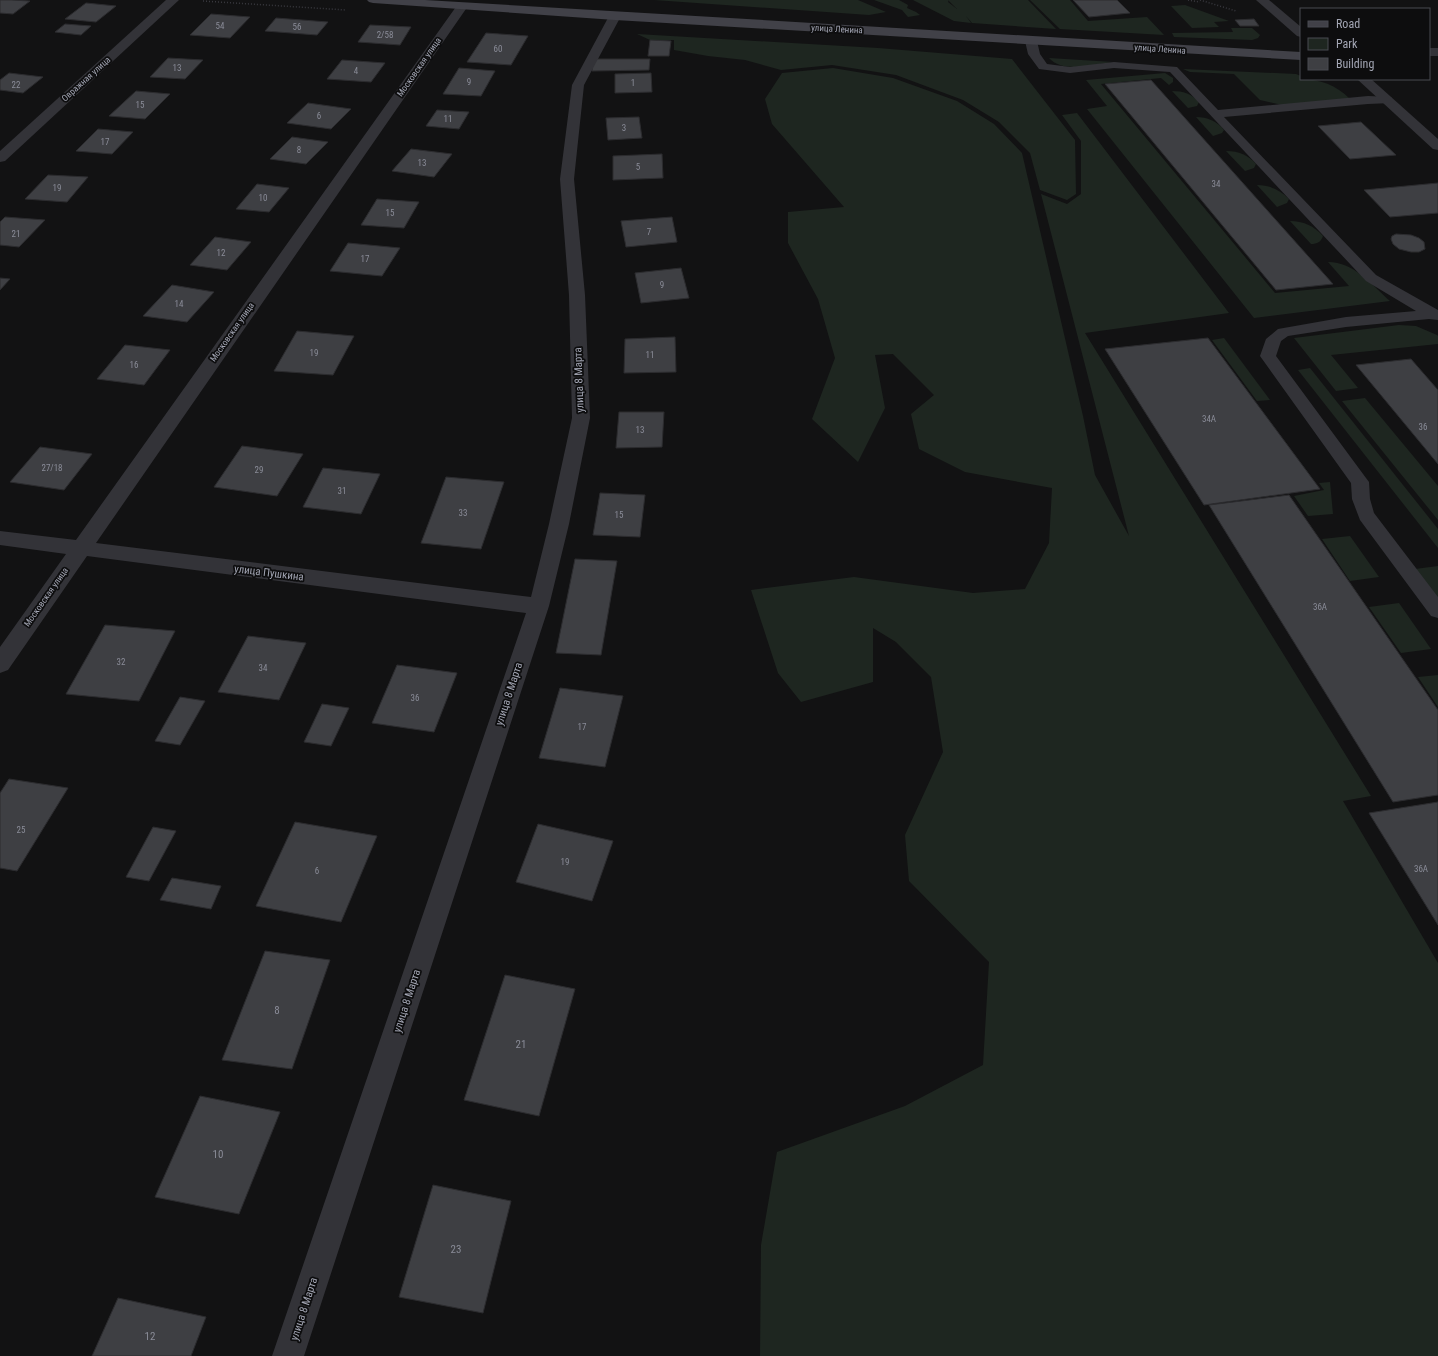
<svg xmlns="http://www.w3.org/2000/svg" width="1438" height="1356" font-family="'Roboto Condensed',sans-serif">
	<rect width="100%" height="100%" fill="#121213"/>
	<g fill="#1e2620">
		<polygon points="654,0 858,0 886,12 869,15"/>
		<polygon points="874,0 899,0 908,5 907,8 916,12 920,15 908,17 902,10"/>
		<polygon points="913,0 949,0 948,2 957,9 949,1 949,0 1028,0 1056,29 972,23 966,16 971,23 954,21"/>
		<polygon points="1030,0 1070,0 1088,21 1147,17 1164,35 1060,29"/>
		<polygon points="1185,5 1229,21 1214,22 1219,27 1192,28 1171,6"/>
		<polygon points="1231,28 1252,28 1260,35 1258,38 1252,40 1174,37 1172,33 1233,32"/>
		<polygon points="637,34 878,48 1012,59 1075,140 1076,194 1067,200 1040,190 1030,153 999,122 963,100 896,75 832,65 781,70 745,60 708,56 674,50 674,40 650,40"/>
		<path d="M1049,58L1113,62C1094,64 1063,74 1049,58Z"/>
		<polygon points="833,68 893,78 957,101 994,124 1022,153 1083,416 1095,475 1129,536 1041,194 1067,204 1081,194 1081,141 1062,115 1077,113 1229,313 1085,333 1371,796 1343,801 1438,963 1438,1356 760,1356 761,1245 777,1152 905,1106 983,1065 989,962 909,881 905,835 943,752 931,677 896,642 873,628 873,682 801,702 778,673 751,590 854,577 973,593 1025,589 1049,543 1052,488 965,472 919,449 911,414 934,395 893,354 875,355 885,408 858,462 812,419 835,358 818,299 788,243 788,212 844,207 772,124 765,99 782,73"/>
		<path d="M1183,69L1296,74L1301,76V79C1320,79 1336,85 1350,99L1282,105L1260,100L1234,74L1190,72Z"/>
		<path d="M1165,73L1173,78V82L1169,85L1161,78L1101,84L1275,293L1349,286L1328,262C1354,262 1372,285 1390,301L1254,318L1087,109L1107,106L1086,80Z"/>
		<path d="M1172,91C1183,91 1192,94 1199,102L1197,106L1188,108Z"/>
		<path d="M1196,117C1207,117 1217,121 1224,130L1222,133L1213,136Z"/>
		<path d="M1226,151C1239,151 1248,155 1256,164L1254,168L1245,171Z"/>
		<path d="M1257,185C1270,185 1280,190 1289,199L1287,203L1277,207Z"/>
		<path d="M1290,221C1303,221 1314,226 1323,236C1321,242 1317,244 1311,244Z"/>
		<polygon points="1399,325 1416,326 1437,335 1438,336 1438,344 1331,355 1358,388 1336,391 1294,338"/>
		<polygon points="1224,338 1270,400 1257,401 1212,340"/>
		<polygon points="1310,368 1438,529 1438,548 1298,370"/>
		<polygon points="1365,398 1438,486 1438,520 1342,401"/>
		<polygon points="1330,482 1333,514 1308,516 1294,496 1324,490 1319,483"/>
		<polygon points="1350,536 1379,577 1350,581 1322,539"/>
		<polygon points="1438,566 1438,600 1415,569"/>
		<polygon points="1399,603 1431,649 1401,653 1369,607"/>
		<polygon points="1438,675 1438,707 1418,677"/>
	</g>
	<g fill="#3e3f43" stroke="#2c2c2f">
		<polygon points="0,0 12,0 30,1 13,14 0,13"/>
		<polygon points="1073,0 1117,0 1130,13 1089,17"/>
		<polygon points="86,3 116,6 96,22 65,19"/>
		<polygon points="211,14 250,17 230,38 190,35"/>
		<polygon points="276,18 328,22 317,35 265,31"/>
		<polygon points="1254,19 1259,26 1240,26 1235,20"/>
		<polygon points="65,24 91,26 81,35 55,32"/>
		<polygon points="370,25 411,27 400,45 358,42"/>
		<polygon points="486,33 528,36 511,65 467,62"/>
		<polygon points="650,40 671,41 669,56 648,56"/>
		<polygon points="168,58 203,60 185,79 150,77"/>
		<polygon points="593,59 650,59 649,70 592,71"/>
		<polygon points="342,60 385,63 371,82 327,79"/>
		<polygon points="459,68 495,71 481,96 443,94"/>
		<polygon points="9,73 43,77 23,93 0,90 0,80"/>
		<polygon points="651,73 652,92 615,93 615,74"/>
		<polygon points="1151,80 1333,284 1276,290 1105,84"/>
		<polygon points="136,91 170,94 145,119 109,116"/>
		<polygon points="308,103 351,109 331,129 287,123"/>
		<polygon points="437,110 469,112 459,129 426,126"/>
		<polygon points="639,117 642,138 608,140 606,118"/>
		<polygon points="1361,122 1396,155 1350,159 1318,126"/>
		<polygon points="98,129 133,132 112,154 76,151"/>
		<polygon points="292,137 328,142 306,164 270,159"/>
		<polygon points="411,149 452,154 434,177 392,171"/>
		<polygon points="662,154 663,178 613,180 613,156"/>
		<polygon points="48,175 88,177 67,202 25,199"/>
		<polygon points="1438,183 1438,213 1390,217 1364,190"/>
		<polygon points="257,184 289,188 269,212 236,209"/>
		<polygon points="377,199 419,202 404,228 361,225"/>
		<polygon points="5,217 45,220 19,247 0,245 0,222"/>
		<polygon points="672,217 677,242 626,247 621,221"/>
		<polygon points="1396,234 1411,235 1419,238 1424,242 1425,249 1419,252 1411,252 1399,249 1393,244 1391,239 1392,236"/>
		<polygon points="215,237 251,242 227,270 190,265"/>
		<polygon points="348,243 400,248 382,276 330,271"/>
		<polygon points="681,268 689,298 641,303 635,273"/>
		<polygon points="0,278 10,279 0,290"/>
		<polygon points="172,285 214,292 187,322 143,316"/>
		<polygon points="297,331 354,336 333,375 274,371"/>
		<polygon points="675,337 676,372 624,373 625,339"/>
		<polygon points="1208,338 1320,489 1204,505 1105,349"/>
		<polygon points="125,345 170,350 144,385 97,379"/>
		<polygon points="1411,359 1438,390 1438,464 1356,365"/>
		<polygon points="619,412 664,412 662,447 616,448"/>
		<polygon points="242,446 303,454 277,496 214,487"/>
		<polygon points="40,447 92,454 64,490 10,482"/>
		<polygon points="323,468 380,474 361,514 303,507"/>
		<polygon points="446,477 504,482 481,549 421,543"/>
		<polygon points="600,493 645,495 640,537 593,535"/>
		<polygon points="1289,495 1438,710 1438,795 1393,802 1209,505"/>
		<polygon points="575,559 617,561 601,655 556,653"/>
		<polygon points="105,625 175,631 139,701 66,694"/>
		<polygon points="248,636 306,643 279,700 218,692"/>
		<polygon points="397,665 457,673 434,732 372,723"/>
		<polygon points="560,688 623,696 605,767 539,758"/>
		<polygon points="180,697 205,701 180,745 155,741"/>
		<polygon points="322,704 349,708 331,746 304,742"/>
		<polygon points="9,779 68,788 17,871 0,868 0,793"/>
		<polygon points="1438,802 1438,925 1369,813"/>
		<polygon points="295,822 377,836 341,922 256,906"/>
		<polygon points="538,824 613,841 592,901 516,882"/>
		<polygon points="153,827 176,831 149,881 126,877"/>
		<polygon points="172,878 221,886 211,909 160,900"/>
		<polygon points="265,951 330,960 292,1069 222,1060"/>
		<polygon points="505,975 575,989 539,1116 464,1100"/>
		<polygon points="200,1096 280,1112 239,1214 155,1197"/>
		<polygon points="433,1185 511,1201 483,1313 399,1297"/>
		<polygon points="118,1298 206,1317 191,1356 92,1356"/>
	</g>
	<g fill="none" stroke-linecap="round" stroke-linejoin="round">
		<g stroke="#39393f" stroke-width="1.5" stroke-dasharray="1 2" stroke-linecap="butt">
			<polyline points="1188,0 1200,2"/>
			<polyline points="1200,0 1236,11"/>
			<polyline points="203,1 346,10"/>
		</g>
		<polygon fill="#333338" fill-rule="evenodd" points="1031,38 1037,41 1040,54 1047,64 1070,67 1114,62 1177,67 1218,110 1368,96 1391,97 1393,100 1391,103 1368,104 1224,117 1376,275 1438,310 1438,320 1429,319 1346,327 1288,336 1281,341 1276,356 1366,478 1369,482 1370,499 1374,513 1438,597 1438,618 1431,616 1360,520 1352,499 1351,483 1260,356 1266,339 1278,329 1346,317 1416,311 1366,281 1170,72 1114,68 1070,73 1039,69 1028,54 1025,41"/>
		<g fill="#333338" fill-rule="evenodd">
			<polygon points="166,0 179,0 5,161 0,162 0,151"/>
			<polygon points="462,3 466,4 468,6 96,543 531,597 549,524 572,418 569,295 560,179 572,85 609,16 611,14 619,14 621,16 584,85 574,179 585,295 590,418 569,524 549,606 304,1356 272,1356 526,613 87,556 8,670 0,673 0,647 66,554 0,545 0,531 76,540 458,4"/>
		</g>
		<g fill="#333338" fill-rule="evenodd">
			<polygon points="1256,0 1269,0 1301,27 1301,37 1297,36"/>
			<rect x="1429" y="48" width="9" height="8"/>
			<polygon points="1357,79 1371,79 1438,139 1438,150 1433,149"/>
		</g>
		<polygon fill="#414148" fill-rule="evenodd" points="367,0 425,0 1301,52 1301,60 615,20 373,3 369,2"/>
	</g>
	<g text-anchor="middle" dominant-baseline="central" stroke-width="3.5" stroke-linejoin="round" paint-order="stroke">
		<g font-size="9" fill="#8a8c98">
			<text x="220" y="26">54</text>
			<text x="297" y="27">56</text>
			<text x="385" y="35">2/58</text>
			<text x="498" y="49">60</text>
			<text x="177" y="68">13</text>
			<text x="356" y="71">4</text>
			<text x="469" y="82">9</text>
			<text x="633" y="83">1</text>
			<text x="16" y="85">22</text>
			<text x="140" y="105">15</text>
			<text x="319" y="116">6</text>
			<text x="448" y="119">11</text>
			<text x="624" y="128">3</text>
			<text x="105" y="142">17</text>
			<text x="299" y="150">8</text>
			<text x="422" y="163">13</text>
			<text x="638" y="167">5</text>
			<text x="1216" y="184">34</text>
			<text x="57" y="188">19</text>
			<text x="263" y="198">10</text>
			<text x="390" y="213">15</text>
			<text x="649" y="232">7</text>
			<text x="16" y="234">21</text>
			<text x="221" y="253">12</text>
			<text x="365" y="259">17</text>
			<text x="662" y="285">9</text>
			<text x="179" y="304">14</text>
			<text x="314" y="353">19</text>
			<text x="650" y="355">11</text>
			<text x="134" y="365">16</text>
			<text x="1209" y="419">34А</text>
			<text x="1423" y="427">36</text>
			<text x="640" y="430">13</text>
			<text x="52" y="468">27/18</text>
			<text x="259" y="470">29</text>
			<text x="342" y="491">31</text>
			<text x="463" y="513">33</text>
			<text x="619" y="515">15</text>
			<text x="1320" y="607">36А</text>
			<text x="121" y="662">32</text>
			<text x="263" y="668">34</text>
			<text x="415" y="698">36</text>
			<text x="582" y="727">17</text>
			<text x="21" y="830">25</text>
			<text x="565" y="862">19</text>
			<text x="1421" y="869">36А</text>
			<text x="317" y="871">6</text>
		</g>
		<g font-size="9" fill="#a3a6b4" stroke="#0d0d0e">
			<text transform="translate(837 29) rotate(3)">улица Ленина</text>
			<text transform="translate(1160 49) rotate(4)">улица Ленина</text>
			<text transform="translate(419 67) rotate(-55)">Московская улица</text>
			<text transform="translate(86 79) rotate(-42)">Овражная улица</text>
			<text transform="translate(232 332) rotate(-55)">Московская улица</text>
			<text transform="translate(46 597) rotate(-55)">Московская улица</text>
		</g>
		<g font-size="11" fill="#a3a6b4" stroke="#0d0d0e">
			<text transform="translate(579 380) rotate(-92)">улица 8 Марта</text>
			<text transform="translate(269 573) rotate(7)">улица Пушкина</text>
			<text transform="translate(509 694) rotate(-72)">улица 8 Марта</text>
			<text transform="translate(407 1001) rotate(-72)">улица 8 Марта</text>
			<text transform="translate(304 1309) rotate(-72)">улица 8 Марта</text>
		</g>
		<g font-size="11" fill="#8a8c98">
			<text x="277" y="1010">8</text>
			<text x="521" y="1044">21</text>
			<text x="218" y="1154">10</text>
			<text x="456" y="1249">23</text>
			<text x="150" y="1336">12</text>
		</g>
	</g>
	<rect x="1300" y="8" width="130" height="72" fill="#0d0d0e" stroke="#494a50"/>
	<rect x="1308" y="21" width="20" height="6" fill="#414148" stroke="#494a50"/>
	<text x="1336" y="28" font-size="12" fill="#a3a6b4">Road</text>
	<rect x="1308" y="38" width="20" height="12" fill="#1e2620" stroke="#494a50"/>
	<text x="1336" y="48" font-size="12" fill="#a3a6b4">Park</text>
	<rect x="1308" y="58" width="20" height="12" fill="#3e3f43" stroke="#494a50"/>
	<text x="1336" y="68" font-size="12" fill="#a3a6b4">Building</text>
</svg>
